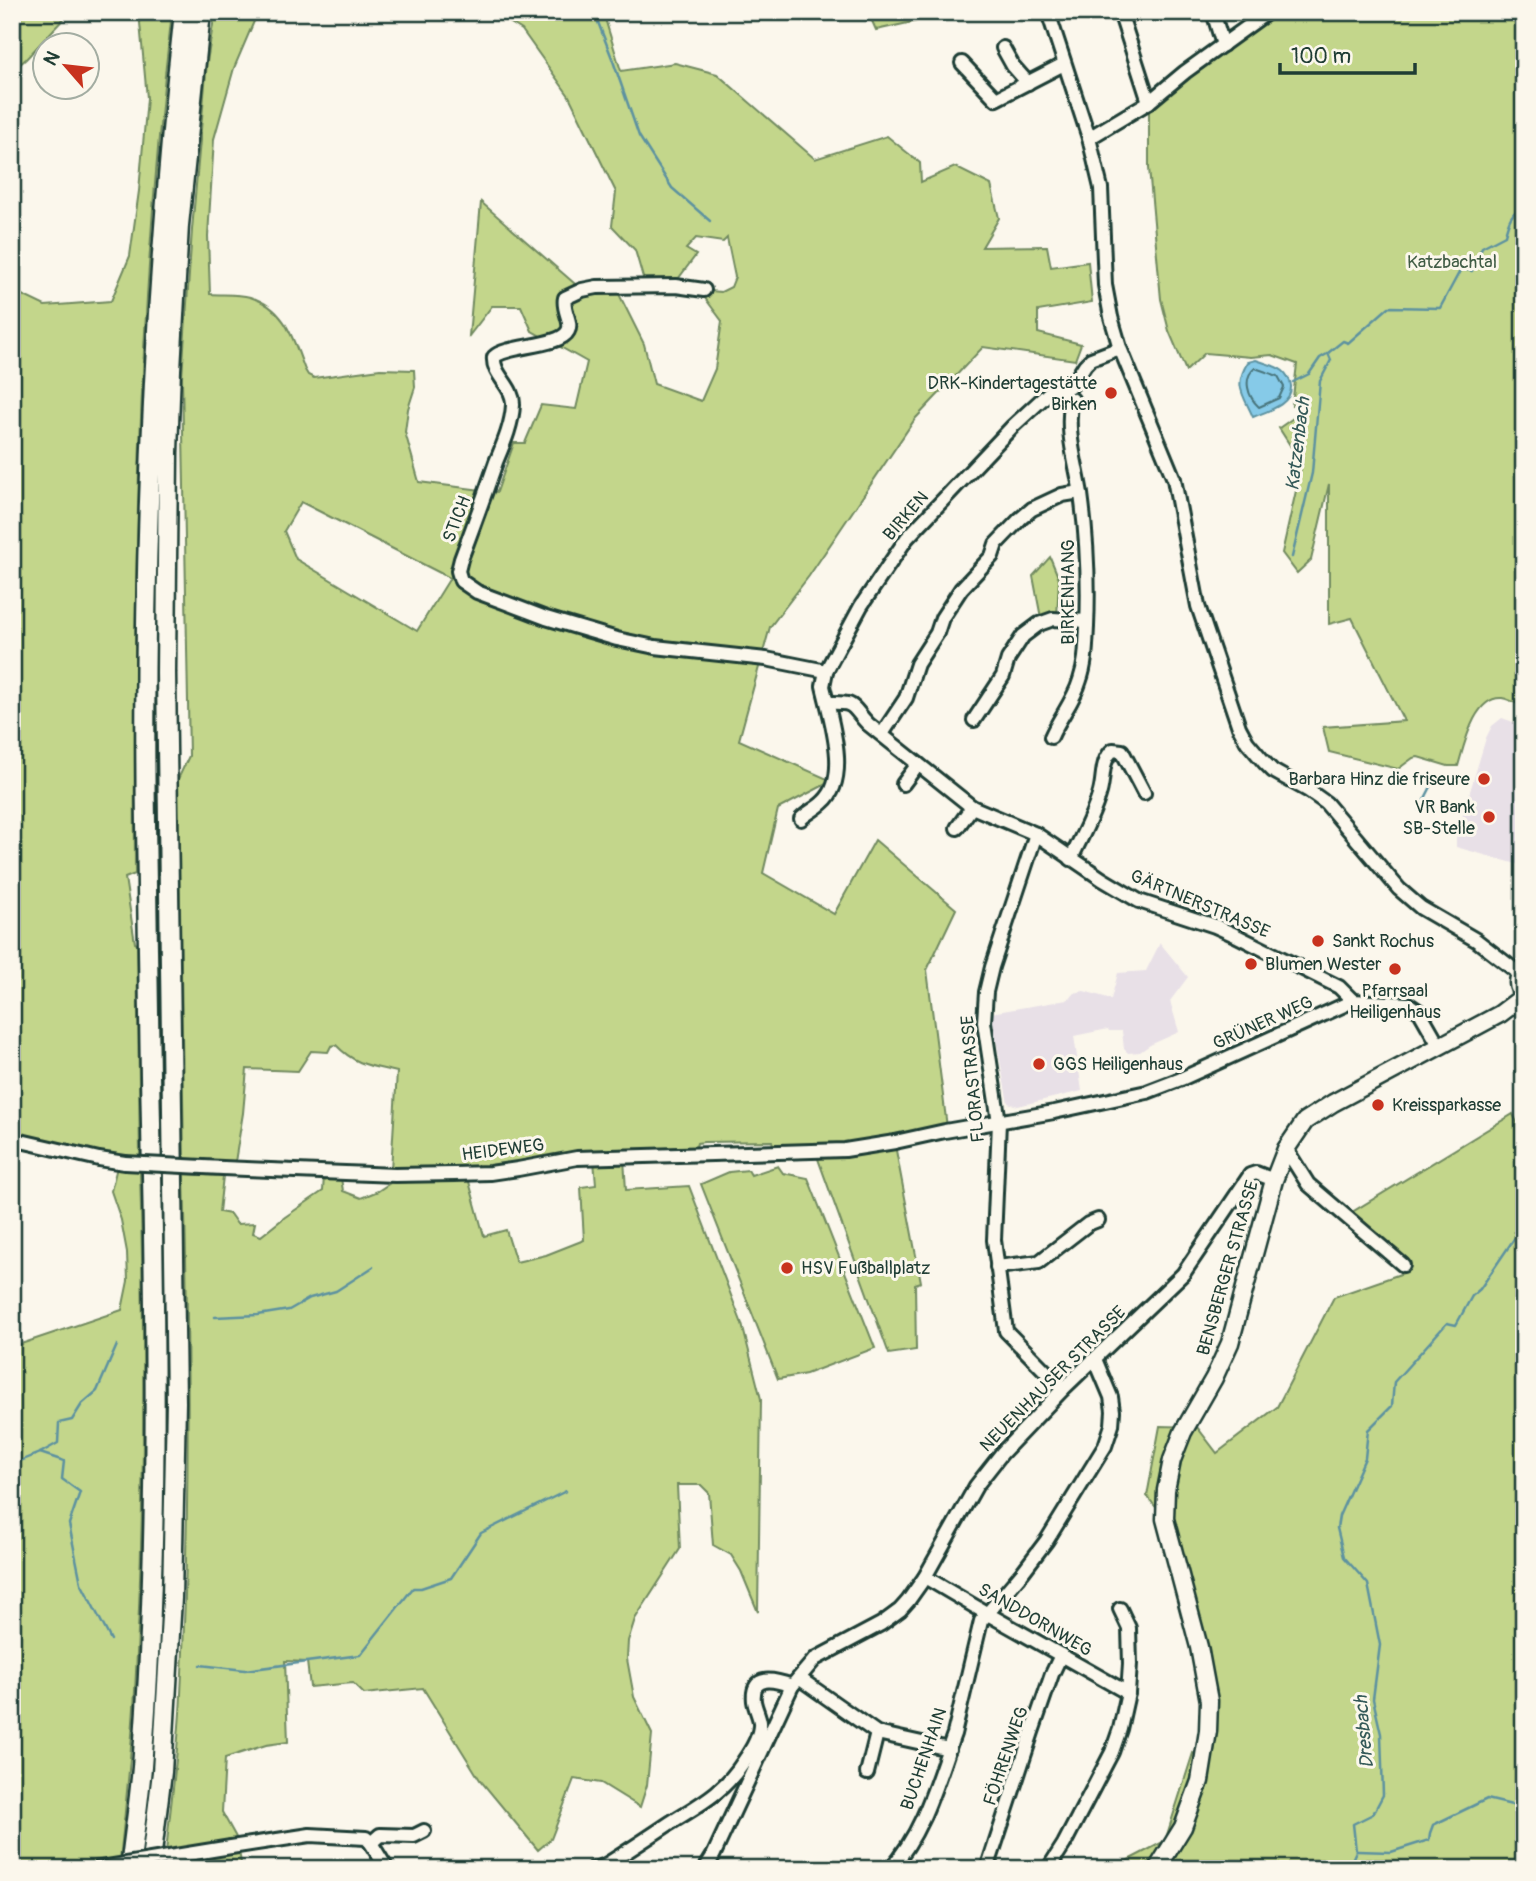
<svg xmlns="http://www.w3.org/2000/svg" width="1536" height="1881" font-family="Pangolin,sans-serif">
	<rect width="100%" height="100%" fill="#fbf7ec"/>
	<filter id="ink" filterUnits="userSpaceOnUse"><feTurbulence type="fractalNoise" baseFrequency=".0143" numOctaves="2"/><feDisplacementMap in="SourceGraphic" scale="14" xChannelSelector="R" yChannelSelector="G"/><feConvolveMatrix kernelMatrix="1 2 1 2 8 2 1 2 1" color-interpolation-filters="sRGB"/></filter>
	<g filter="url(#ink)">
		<g fill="#e8e0e7">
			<polygon points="1502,718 1524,726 1524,866 1456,847 1456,838 1486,738 1492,726"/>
			<polygon points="1160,943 1188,977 1170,1001 1179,1032 1150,1045 1140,1052 1128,1053 1124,1049 1122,1031 1109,1031 1108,1029 1074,1036 1082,1091 1018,1106 1008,1103 991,1013 1067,1000 1074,993 1084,991 1111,999 1118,973 1146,971"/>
		</g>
		<g fill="#c3d68b" stroke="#718a60" stroke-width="2" fill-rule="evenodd">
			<polygon points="12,12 70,12 26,59 12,71"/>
			<path d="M139,12H172C138,298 133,586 135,874L125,878L135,943L137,944L140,1157L115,1156L12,1135V290L45,306L111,301L130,256L139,191L147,98Z"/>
			<path d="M215,12H258L234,68L214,139L208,236L210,294C223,295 238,294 250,297C286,308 293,339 305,370L308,375L314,378L380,369L414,370L415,387L408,409L405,432L419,482L497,492L514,443H525L541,405L576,409L587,362L532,331L521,306H492L469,336L481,202L582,290L616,288L644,344L654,384L701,401L715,369L722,321L699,290L721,292L731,287L735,277L727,238L723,242L696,238L686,249L696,255L675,283L644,281L635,250L612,226L616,192L569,96L522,30L493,12H603L621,71L675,63L717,74L815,159L887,136L920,163L921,182L955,167L991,185L999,218L982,247L1047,246L1051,267L1088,262L1092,302L1038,311V333L1081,344L1075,360L983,347L915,419L809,576L770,627L739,740L832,781L778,809L763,873L834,914L875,840L956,909L927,970L947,1127L895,1138L820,1148H774L772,1141L704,1142L697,1143L695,1150L487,1168L391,1170L397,1072C371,1066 355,1065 336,1045L331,1046L328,1052L311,1051L298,1071L247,1069L243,1113L235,1162L184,1159L178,779L189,756L182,377L192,230L207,62ZM301,502L450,578L417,631L296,559L284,531Z"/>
			<polygon points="868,12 958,12 876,30"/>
			<path d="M1268,12H1524V707C1518,704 1509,699 1502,698C1474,696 1464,746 1458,766H1448L1418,757L1413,758L1398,769L1329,752L1323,727L1404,721L1352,618L1329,624V484L1311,560L1297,573L1282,553L1302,464L1279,428L1306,409V405L1292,406L1297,364L1272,355L1251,357L1205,353L1186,371L1169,331L1161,299L1149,168V102Z"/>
			<polygon points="1050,557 1059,579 1057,616 1041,618 1033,576"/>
			<polygon points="1513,1114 1524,1138 1524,1869 1111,1869 1165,1841 1193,1753 1203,1760 1208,1731 1165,1519 1147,1496 1160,1426 1197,1427 1217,1453 1277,1407 1334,1297 1406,1272 1403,1260 1349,1214"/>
			<polygon points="895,1145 921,1282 915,1284 916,1350 889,1354 817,1156"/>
			<path d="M624,1159L626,1190L689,1186L742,1324L761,1399L758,1612L741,1571L731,1555L713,1545L709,1493L701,1485H677L680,1549L635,1619L628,1641L627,1659L634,1697L652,1734L647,1785L640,1807L601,1783L574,1779L551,1839L538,1850L480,1780L423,1688L364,1694L353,1683L310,1687L307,1662L285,1661L288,1742L266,1745L225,1758L222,1812L238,1841L166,1853C171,1800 179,1747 181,1694C190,1521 189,1347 184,1174L223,1176L219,1212L230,1214L237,1224L255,1223L253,1233L261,1236L285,1217L323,1191L324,1176L341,1178L343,1191L361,1198L378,1191L399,1177L468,1178L484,1236L506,1230L516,1262L546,1255L584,1240L581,1187L596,1185L594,1160Z"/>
			<polygon points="778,1166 783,1173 808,1178 875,1348 806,1374 778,1379 701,1184 729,1172 748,1170 751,1175"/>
			<path d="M117,1167L125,1170L140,1171C145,1344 145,1518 135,1691C132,1747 126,1804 120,1860L76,1867L70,1863L63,1869H12V1347L122,1310L128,1281L127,1252L121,1220L111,1191Z"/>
			<polygon points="239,1851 242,1869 164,1869 165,1863"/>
		</g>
		<path fill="#86cae8" stroke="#5d92a0" stroke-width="2" d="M1256,360C1264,363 1277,366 1283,371C1287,374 1291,382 1291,386C1292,405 1267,411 1253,417C1243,394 1233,386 1248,362Z"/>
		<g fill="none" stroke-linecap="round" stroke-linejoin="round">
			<path stroke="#48757c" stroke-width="2" d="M1255,368L1278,376L1284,387L1279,398L1259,407C1248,397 1242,378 1255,368Z"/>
			<g stroke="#5d92a0" stroke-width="2.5">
				<polyline points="594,12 612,58 639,136 672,188 710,221"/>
				<polyline points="12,17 17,12"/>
				<polyline points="1293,382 1309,374 1320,358 1327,354"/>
				<path d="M1292,557L1312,473L1320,381L1331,360L1328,353L1343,341L1348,343L1389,307L1440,308L1461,269L1472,271L1482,247L1505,235C1508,222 1511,212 1524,206"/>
				<polyline points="1419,810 1436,777"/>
				<polyline points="215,1317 258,1315 289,1310 310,1298 336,1291 373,1267"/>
				<polyline points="40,1453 58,1443 59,1423 72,1420 82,1404 97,1391 117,1345"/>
				<polyline points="12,1459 20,1461 40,1453 64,1461 62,1479 80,1492 69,1524 81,1583 111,1640"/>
				<polyline points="200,1665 245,1670 360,1655 413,1588 421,1588 451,1578 481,1533 566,1491"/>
				<polyline points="1357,1851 1391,1852 1429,1840 1430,1833 1433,1825 1487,1799 1512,1805 1524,1797"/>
				<polyline points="1348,1869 1356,1851 1353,1824 1373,1814 1383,1795 1381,1734 1373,1699 1380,1645 1368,1584 1344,1557 1337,1528 1339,1516 1365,1458 1368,1430 1392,1406 1394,1382 1447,1323 1456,1325 1472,1296 1480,1289 1518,1233"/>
			</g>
			<g stroke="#1f3d34" stroke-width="18">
				<g id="minor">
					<polyline points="1048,12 1089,138 1101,188 1105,285 1111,317 1120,348 1174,479 1198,606 1239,727 1247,742 1265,763 1273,771 1309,791 1326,803 1399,889 1421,908 1476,940 1520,974"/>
					<polyline points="1120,12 1149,102"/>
					<polyline points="1213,12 1223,45"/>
					<polyline points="1003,48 1013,66 1028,83"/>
					<polyline points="962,63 996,99 1064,64"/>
					<polyline points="1089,138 1149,102 1185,72 1268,12"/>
					<path d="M704,290L676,286L597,287L582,290L565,298C562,310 573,322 568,331C560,347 506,345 494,357C492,375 514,386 513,405C512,425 503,445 496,462C485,494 473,527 461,559L458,571L461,581L477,592L546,618L617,639L655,647L766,659L826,671"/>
					<path d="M828,703C857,702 850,705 868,724L972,807L1036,834L1102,879L1139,901L1215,926L1235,935L1339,987L1353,1001"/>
					<polyline points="974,720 1003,676 1008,659 1023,636 1039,624 1053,619 1087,621"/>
					<polyline points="882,734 906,698 917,664 937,633 942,618 961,589 992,556 996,544 1020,519 1032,509 1062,495 1080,492"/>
					<path d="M1051,737C1059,718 1074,701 1080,680C1086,663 1086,645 1087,627C1089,582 1087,539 1081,494C1076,462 1065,431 1072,399"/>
					<polyline points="903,784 918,764"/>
					<path d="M801,819C808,812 816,809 823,802C851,778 830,717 823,686L826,671L861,606L907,538L1013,426L1051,391L1065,389L1073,384L1085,365L1091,359L1120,348"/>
					<polyline points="957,828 972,807"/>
					<polyline points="1036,834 992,967 986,992 984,1022 999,1122 994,1240 1006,1331 1063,1389"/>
					<path d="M1071,859C1081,837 1094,815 1100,792C1104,778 1101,760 1113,750L1122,751L1144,793"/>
					<polyline points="12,1139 99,1159 125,1163"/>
					<polyline points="1286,1149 1308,1184 1403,1265"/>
					<polyline points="223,1168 395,1175 454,1174 490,1173 518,1169 577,1158 845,1150 895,1142 945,1131 1054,1112 1147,1092 1181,1079 1353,1001 1408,1004 1420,1012 1440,1047"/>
					<polyline points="997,1267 1039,1262 1088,1224 1098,1220"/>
					<polyline points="925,1577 986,1613 1128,1693"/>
					<polyline points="799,1678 877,1733 949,1749"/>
					<polyline points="867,1773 877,1733"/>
					<polyline points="371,1843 387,1869"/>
					<polyline points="231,1847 310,1835 366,1838 371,1843 380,1835 414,1836 424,1831"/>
					<path d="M593,1869L604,1866C625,1853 646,1839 667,1825C698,1805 723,1794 744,1761C751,1751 761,1734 760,1722C759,1715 755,1708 754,1701C751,1673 775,1680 792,1686"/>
					<polyline points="705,1869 713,1856 792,1686 815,1659 881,1624 900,1610 908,1601 925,1577 976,1486 1002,1453 1063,1389 1183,1274 1250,1175 1256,1173 1274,1180"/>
					<path d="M890,1869C924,1832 937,1780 954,1734L981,1621L1022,1573L1047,1540L1105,1446L1112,1425L1113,1411L1111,1397L1095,1359"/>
					<polyline points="987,1869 1032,1732 1052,1674 1061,1655"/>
					<polyline points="1048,1869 1064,1844 1112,1752 1120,1729 1128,1693 1130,1664 1129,1628 1120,1609"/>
				</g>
			</g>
			<g stroke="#1f3d34" stroke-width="21">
				<g id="major">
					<path d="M1524,971C1516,979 1516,987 1524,995"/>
					<polyline points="1157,1869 1183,1827 1200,1781 1208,1731 1209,1701 1199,1647 1165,1519 1166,1490 1172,1460 1183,1432 1214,1378 1230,1343 1274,1180 1286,1149 1305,1121 1333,1103 1500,1014 1524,996"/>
				</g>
			</g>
			<g stroke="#1f3d34" stroke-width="23">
				<g id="highway">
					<path d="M130,1869C134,1835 139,1801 142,1767C160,1537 155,1306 150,1076C148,992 147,908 146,824C142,552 154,283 184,12"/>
					<polyline points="150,1869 162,1772 172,1598 176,1402 166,673 168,452 171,370 179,225 201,12"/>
				</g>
			</g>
			<use href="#minor" stroke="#fbf7ec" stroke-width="12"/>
			<use href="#major" stroke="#fbf7ec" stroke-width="16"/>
			<use href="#highway" stroke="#fbf7ec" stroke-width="18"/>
			<g stroke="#1f3d34" stroke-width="18" stroke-linecap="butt">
				<g id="minor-bridge">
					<polyline points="125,1163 223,1168"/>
					<polyline points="95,1869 231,1847"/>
				</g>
			</g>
			<use href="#minor-bridge" stroke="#fbf7ec" stroke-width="12"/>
		</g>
	</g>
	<g fill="#c8321e" stroke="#fbf7ec" stroke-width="2.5">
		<circle cx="1111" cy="393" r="7"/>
		<circle cx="1484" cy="779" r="7"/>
		<circle cx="1489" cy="817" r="7"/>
		<circle cx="1318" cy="941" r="7"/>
		<circle cx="1251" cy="964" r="7"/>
		<circle cx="1395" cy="969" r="7"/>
		<circle cx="1039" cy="1064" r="7"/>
		<circle cx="1378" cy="1105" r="7"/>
		<circle cx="787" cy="1268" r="7"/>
	</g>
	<g text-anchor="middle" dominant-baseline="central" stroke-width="6" stroke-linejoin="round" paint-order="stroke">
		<g font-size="18" fill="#405c45" stroke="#fbf7ec">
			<text x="1452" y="262">Katzbachtal</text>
		</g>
		<g font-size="18" fill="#1f3d34" stroke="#fbf7ec" text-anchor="start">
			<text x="1097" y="383" text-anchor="end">DRK-Kindertagestätte<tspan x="1097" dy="21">Birken</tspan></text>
			<text x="1470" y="779" text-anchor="end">Barbara Hinz die friseure</text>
			<text x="1475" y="807" text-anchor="end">VR Bank<tspan x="1475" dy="21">SB-Stelle</tspan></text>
			<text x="1332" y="941">Sankt Rochus</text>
			<text x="1265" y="964">Blumen Wester</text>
			<text x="1395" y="991" text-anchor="middle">Pfarrsaal<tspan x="1395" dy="21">Heiligenhaus</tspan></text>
			<text x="1053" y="1064">GGS Heiligenhaus</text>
			<text x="1392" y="1105">Kreissparkasse</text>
			<text x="801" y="1268">HSV Fußballplatz</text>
		</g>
		<g font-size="18" fill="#1f3d34" stroke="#fbf7ec">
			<text transform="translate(906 516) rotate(-49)">BIRKEN</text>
			<text transform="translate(457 519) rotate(-69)">STICH</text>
			<text transform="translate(1068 592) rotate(-90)">BIRKENHANG</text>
			<text transform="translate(1200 904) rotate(23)">GÄRTNERSTRASSE</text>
			<text transform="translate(1263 1023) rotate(-24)">GRÜNER WEG</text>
			<text transform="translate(973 1079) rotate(-95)">FLORASTRASSE</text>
			<text transform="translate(503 1150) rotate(-7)">HEIDEWEG</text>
			<text transform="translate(1228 1268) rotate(-74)">BENSBERGER STRASSE</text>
			<text transform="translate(1053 1379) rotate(-45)">NEUENHAUSER STRASSE</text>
			<text transform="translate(1035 1620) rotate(30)">SANDDORNWEG</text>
			<text transform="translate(1006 1756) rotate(-71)">FÖHRENWEG</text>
			<text transform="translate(924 1759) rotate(-71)">BUCHENHAIN</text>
		</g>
		<g font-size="19" font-style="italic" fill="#345958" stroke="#fbf7ec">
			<text transform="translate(1298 444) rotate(-83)">Katzenbach</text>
			<text transform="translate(1364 1732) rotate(-95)">Dresbach</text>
		</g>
	</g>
	<rect width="1536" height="1881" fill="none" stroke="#fbf7ec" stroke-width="42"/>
	<rect x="21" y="21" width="1494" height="1839" fill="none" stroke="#1f3d34" stroke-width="2.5" filter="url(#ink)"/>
	<g transform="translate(66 66) rotate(298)"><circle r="33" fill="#fbf7ec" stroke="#a3ada2" stroke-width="2"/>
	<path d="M0-5L12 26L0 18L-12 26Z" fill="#c8321e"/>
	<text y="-10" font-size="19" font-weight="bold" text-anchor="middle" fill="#1f3d34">N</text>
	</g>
	<path d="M1280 63v10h135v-10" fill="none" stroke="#1f3d34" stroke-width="3.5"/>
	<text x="1291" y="63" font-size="21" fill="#1f3d34" stroke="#fbf7ec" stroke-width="5" paint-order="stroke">100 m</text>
</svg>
